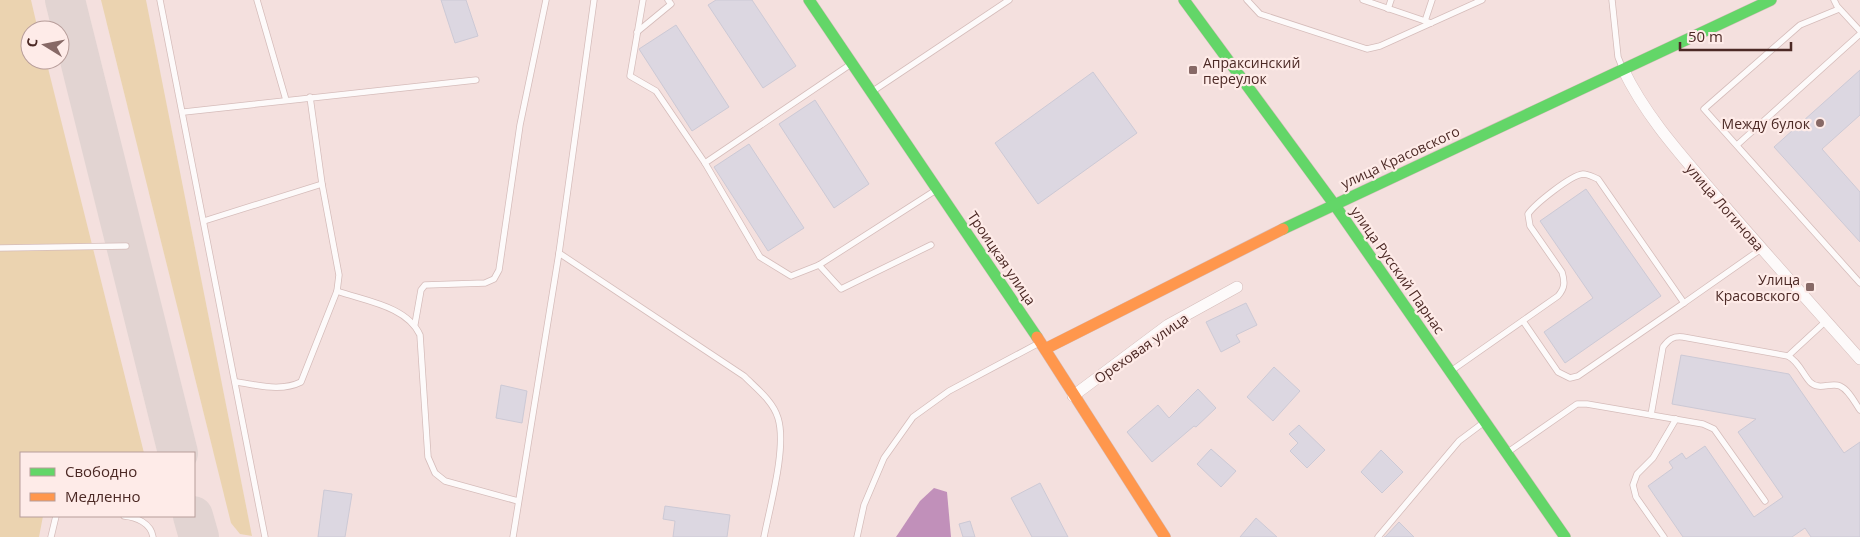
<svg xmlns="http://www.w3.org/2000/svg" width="1860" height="537" font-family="'Open Sans',sans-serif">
	<rect width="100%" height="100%" fill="#f4e0de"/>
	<g fill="#ebd3b0">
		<polygon points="0,0 31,0 38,30 30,30 30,60 46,60 144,453 21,453 21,516 43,516 39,537 0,537"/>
		<polygon points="101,0 146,0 252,536 240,534 231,523"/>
	</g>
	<polygon fill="#c190ba" points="934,488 947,492 951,537 896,537 920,501"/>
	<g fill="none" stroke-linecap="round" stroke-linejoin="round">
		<g stroke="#e2d4d2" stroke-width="40">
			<polyline points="65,0 178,453"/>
			<polyline points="193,516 199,537"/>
		</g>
	</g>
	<g fill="#dcd7e1" stroke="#ccc9d5">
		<polygon points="441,0 466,0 478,36 455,43"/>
		<polygon points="716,0 752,0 796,66 763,88 708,5"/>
		<polygon points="676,25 729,107 692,131 639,49"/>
		<polygon points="1860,70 1860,115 1822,149 1860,192 1860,242 1774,147"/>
		<polygon points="1093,72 1137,133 1038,204 995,143"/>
		<polygon points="815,100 869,184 834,208 779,124"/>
		<polygon points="749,144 804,228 768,251 714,167"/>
		<polygon points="1586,189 1661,296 1565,363 1544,332 1593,298 1540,221"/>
		<polygon points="1246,303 1257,325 1236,335 1240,342 1221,352 1206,322"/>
		<polygon points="1681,355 1789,374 1844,453 1860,442 1860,537 1811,537 1805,528 1792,537 1683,537 1648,486 1673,468 1669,462 1682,453 1686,459 1705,446 1754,517 1783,497 1738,432 1756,419 1672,404"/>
		<polygon points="1274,367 1300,391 1273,421 1247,397"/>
		<polygon points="501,385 527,391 522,423 496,418"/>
		<polygon points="1198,389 1216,408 1196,427 1194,426 1152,462 1127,432 1158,405 1169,418"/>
		<polygon points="1299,425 1325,450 1307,468 1290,451 1298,443 1289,434"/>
		<polygon points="1211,449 1236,471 1221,487 1197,464"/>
		<polygon points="1381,450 1403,472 1382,493 1361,472"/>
		<polygon points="1040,483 1068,537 1032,537 1011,498"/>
		<polygon points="324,490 352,494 345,537 318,537"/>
		<polygon points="665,506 730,515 727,537 673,537 675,521 663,519"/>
		<polygon points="1256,518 1277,537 1240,537"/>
		<polygon points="970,521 975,537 963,537 959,524"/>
		<polygon points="1399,522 1414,537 1384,537 1385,537"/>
	</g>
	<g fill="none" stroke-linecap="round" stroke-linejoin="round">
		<g stroke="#d5bcba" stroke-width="7">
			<g id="lane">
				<polyline points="160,0 265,537"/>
				<polyline points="257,0 286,100"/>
				<polyline points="643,0 630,76 656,91 705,163"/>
				<polyline points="1247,0 1260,14 1367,49 1380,46 1482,0"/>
				<polyline points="1363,0 1431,23"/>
				<polyline points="1612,0 1618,57 1622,67"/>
				<polyline points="1834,0 1837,6 1860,31"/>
				<polyline points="1388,9 1391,0"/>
				<polyline points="1839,9 1800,25 1704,109 1860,283"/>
				<polyline points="1425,21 1432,0"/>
				<polyline points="637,32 671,4 668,0"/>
				<polyline points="851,64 705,163 760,257 791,276 819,265 936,190"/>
				<polyline points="873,91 1009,0"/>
				<polyline points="184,112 476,80"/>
				<polyline points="1737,145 1860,34"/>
				<polyline points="204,221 322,184"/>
				<polyline points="0,248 126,246"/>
				<path d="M559,253L744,376C756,388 773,401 778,418C787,447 770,506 764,537"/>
				<polyline points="819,265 841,289 931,245"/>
				<path d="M337,291C365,301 407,306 420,335L428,457L435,473L445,481L518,501"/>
				<polyline points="1523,321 1558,372 1570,378 1578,376 1684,303"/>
				<polyline points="415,324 421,290 425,285 485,283 494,279 499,270 520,125 546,0"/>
				<polyline points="1788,356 1826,321"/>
				<path d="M1451,371L1558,296C1565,288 1565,282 1562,272L1530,226L1528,214C1535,204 1571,175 1583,174C1588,174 1593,177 1598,179L1684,303L1761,249"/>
				<path d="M236,382C258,385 281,392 301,382L337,291L339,275L322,184L310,97"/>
				<polyline points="1508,452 1577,404 1587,404 1651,415"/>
				<path d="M1765,501L1714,429L1703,424L1651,415L1663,347C1669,339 1673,336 1683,337L1788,356C1799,362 1802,373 1810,382C1819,391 1831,382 1840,386C1849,390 1855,403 1860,410"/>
				<path d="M124,516C136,517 151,523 153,537"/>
				<polyline points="51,537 56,516"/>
				<polyline points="513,537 559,253 594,0"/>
				<polyline points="857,537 864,505 884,458 913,417 949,391 1039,343"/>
				<polyline points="1378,537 1459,441 1483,423"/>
				<polyline points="1664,537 1636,497 1633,485 1637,474 1653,458 1676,419"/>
			</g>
		</g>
		<g stroke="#d5bcba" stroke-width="12">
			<g id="street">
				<path d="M1623,69C1646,117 1682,156 1717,197C1764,252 1812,305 1860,359"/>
				<polyline points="1073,396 1168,325 1237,287"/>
			</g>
		</g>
		<g stroke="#d5bcba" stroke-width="12">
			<g id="fast">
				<polyline points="809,0 1037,337"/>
				<polyline points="1184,0 1334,204 1565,537"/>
				<polyline points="1283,229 1771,0"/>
			</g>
		</g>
		<g stroke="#d5bcba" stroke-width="12">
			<g id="slow">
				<polyline points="1037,337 1165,537"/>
				<polyline points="1045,349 1283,229"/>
			</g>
		</g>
		<use href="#lane" stroke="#fdfafa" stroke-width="5.5"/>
		<use href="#street" stroke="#fdfafa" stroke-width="11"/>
		<use href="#fast" stroke="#63d668" stroke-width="11"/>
		<use href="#slow" stroke="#ff974d" stroke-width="11"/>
	</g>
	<g fill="#876966" stroke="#feebe8" stroke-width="2">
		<rect x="1188" y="65" width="10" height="10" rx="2.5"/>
		<circle cx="1820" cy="123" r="5"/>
		<rect x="1805" y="282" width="10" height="10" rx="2.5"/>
	</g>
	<g text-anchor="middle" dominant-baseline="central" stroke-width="4.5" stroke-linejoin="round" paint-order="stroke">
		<g font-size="14" fill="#4c2925" stroke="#feebe8" text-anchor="end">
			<text x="1203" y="62" text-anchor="start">Апраксинский<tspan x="1203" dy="16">переулок</tspan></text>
			<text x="1810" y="123">Между булок</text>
			<text x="1800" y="279">Улица<tspan x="1800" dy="16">Красовского</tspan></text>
		</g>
		<g font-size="14" fill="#4c2925" stroke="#feebe8">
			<text transform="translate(1400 157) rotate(-25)">улица Красовского</text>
			<text transform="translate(1725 207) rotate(49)">улица Логинова</text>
			<text transform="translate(1002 258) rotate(56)">Троицкая улица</text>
			<text transform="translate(1398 270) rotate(55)">улица Русский Парнас</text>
			<text transform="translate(1141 348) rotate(-35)">Ореховая улица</text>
		</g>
	</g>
	<rect x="20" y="452" width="175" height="65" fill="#feebe8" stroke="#b79d9a"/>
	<rect x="30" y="468" width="25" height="8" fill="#63d668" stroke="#b79d9a"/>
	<text x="65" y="477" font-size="15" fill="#4c2925">Свободно</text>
	<rect x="30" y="493" width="25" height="8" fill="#ff974d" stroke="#b79d9a"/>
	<text x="65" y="502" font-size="15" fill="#4c2925">Медленно</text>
	<g transform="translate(45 45) rotate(280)"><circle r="24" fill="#feebe8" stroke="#b79d9a"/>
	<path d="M0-4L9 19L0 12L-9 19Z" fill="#876966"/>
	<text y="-8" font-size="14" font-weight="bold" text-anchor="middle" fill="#4c2925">С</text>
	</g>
	<path d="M1680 42v8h111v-8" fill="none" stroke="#4c2925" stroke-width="2.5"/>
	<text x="1688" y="42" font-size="15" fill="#4c2925" stroke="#feebe8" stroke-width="4" paint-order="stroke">50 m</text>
</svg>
